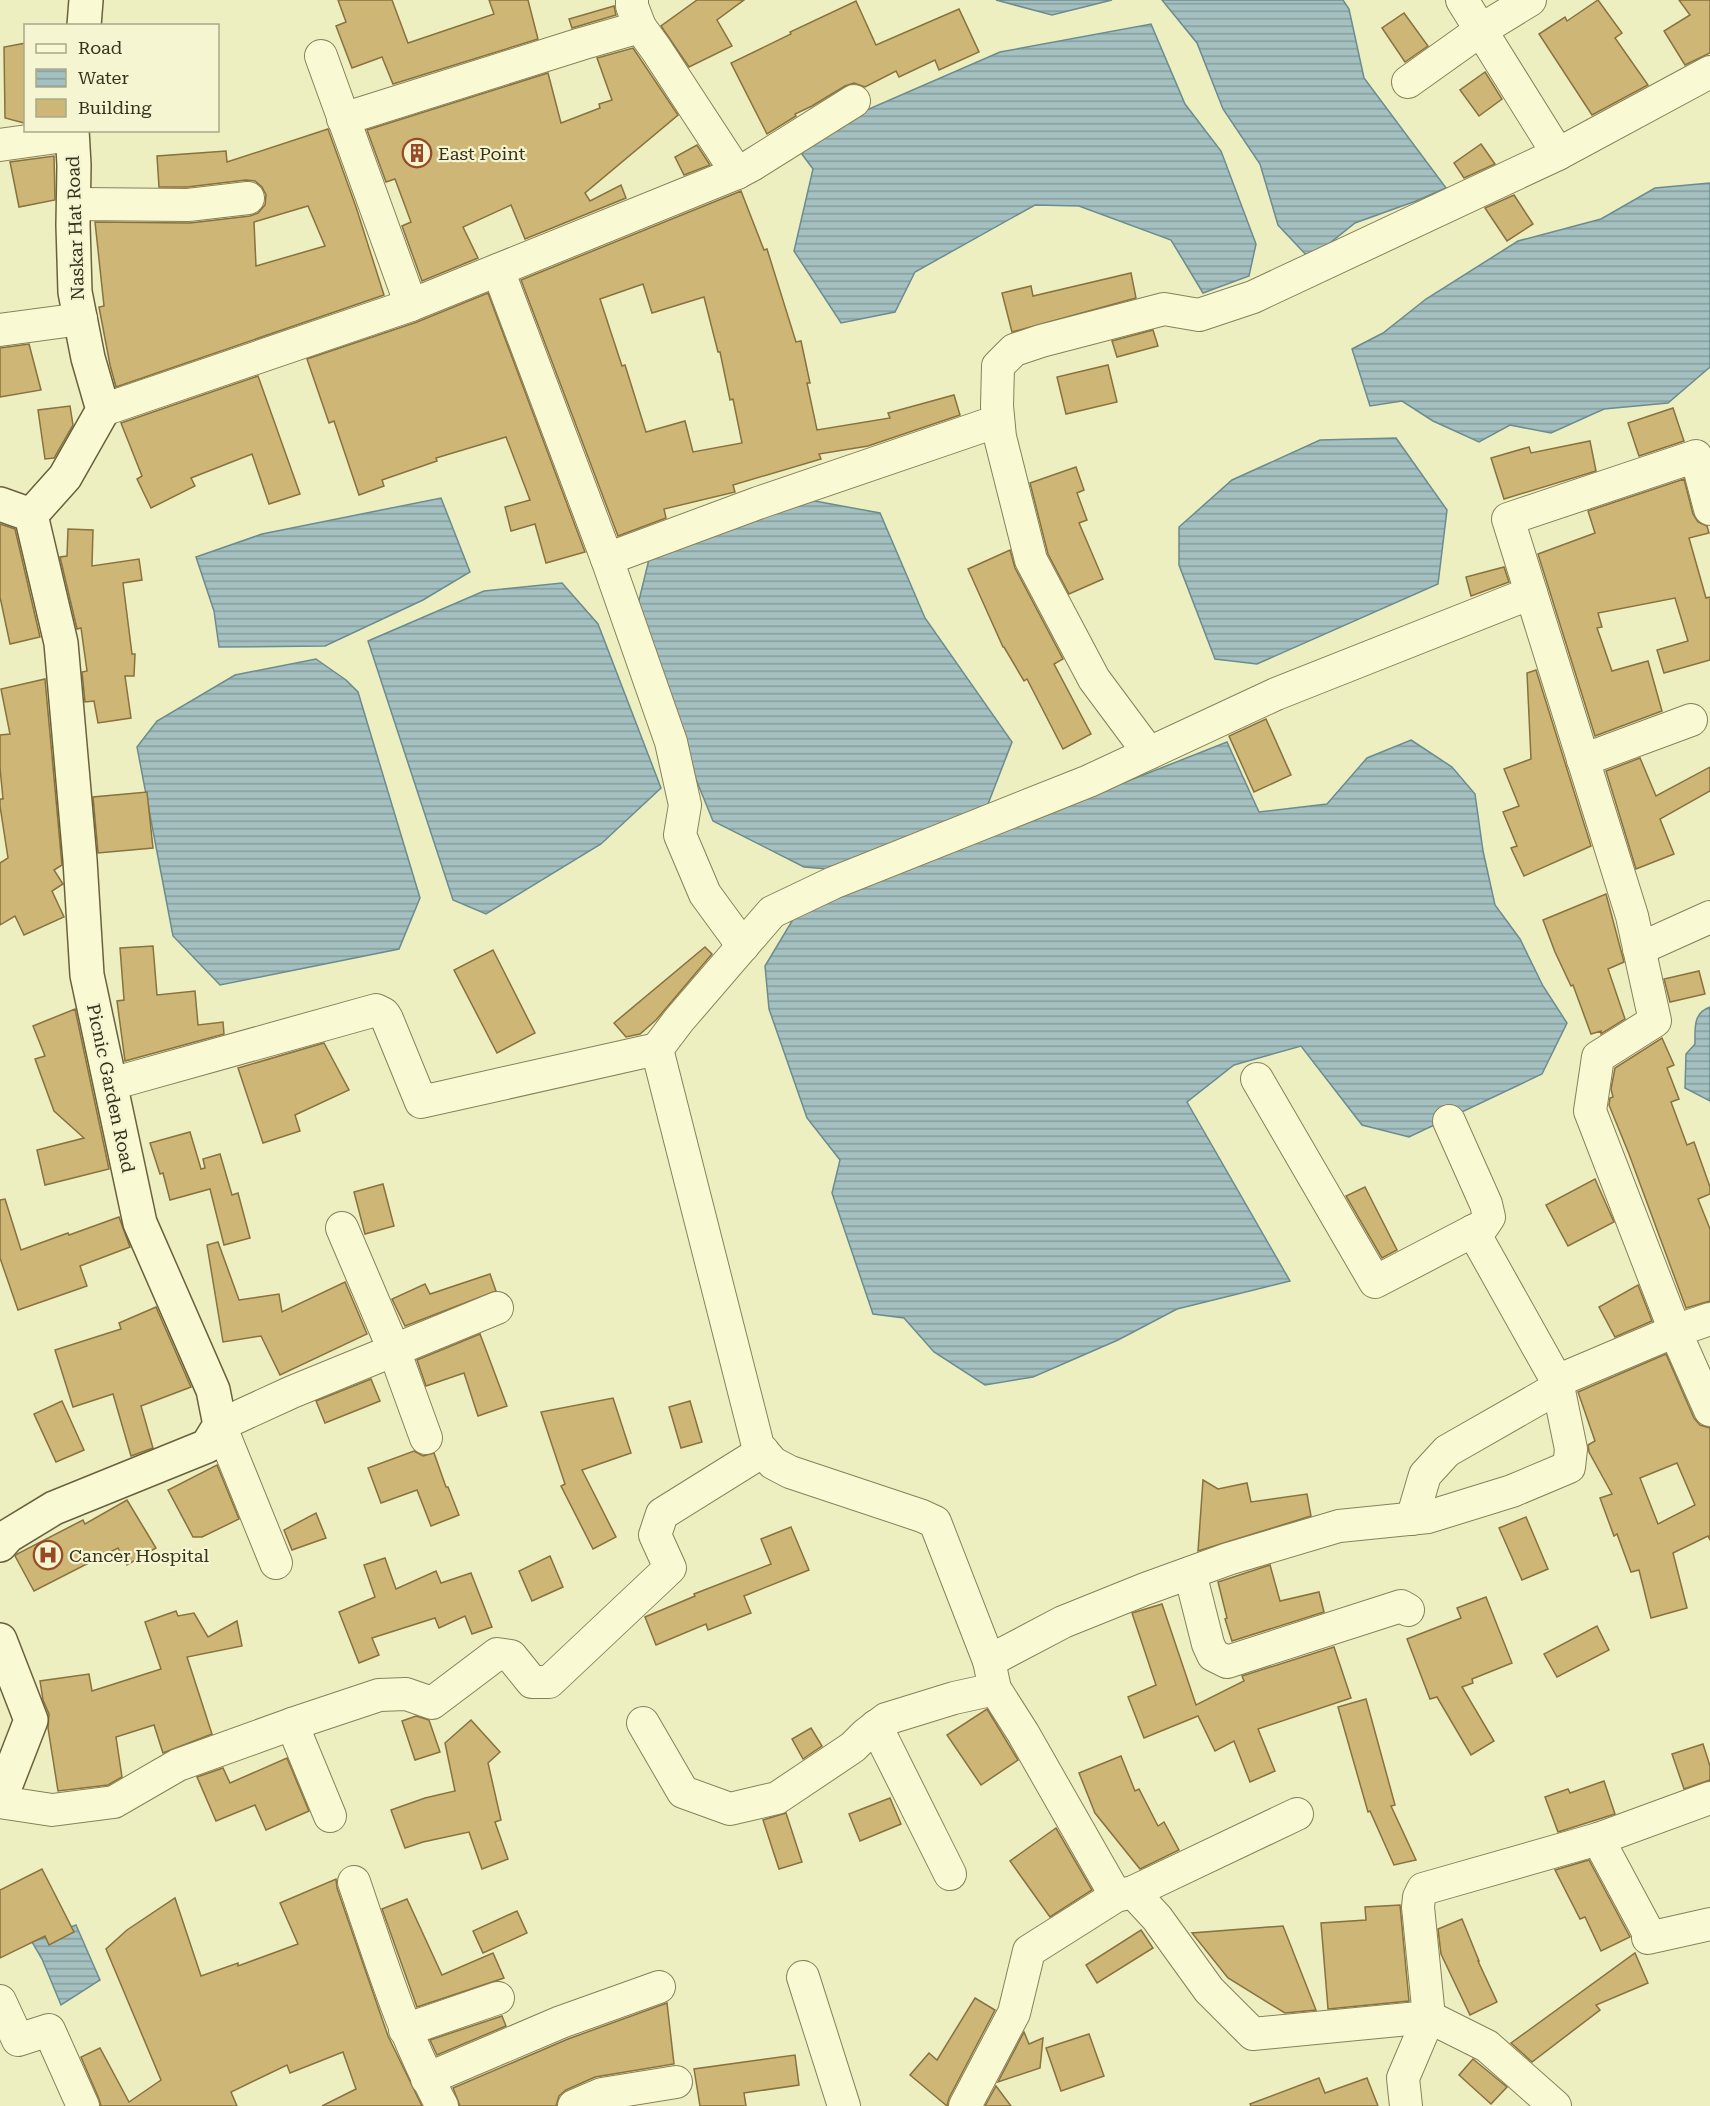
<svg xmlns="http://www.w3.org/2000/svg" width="1710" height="2106" font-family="'Roboto Serif',serif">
	<defs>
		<pattern id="water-rules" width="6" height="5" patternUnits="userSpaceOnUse" patternTransform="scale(1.5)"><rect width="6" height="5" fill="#a4c0c1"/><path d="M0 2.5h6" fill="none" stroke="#879d9c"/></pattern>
	</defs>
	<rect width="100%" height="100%" fill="#eeefc1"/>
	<g fill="url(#water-rules)" stroke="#6b8c8f" stroke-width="1.5">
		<polygon points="996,0 1112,0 1052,15"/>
		<polygon points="1162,0 1343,0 1349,9 1364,78 1446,188 1416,201 1355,223 1310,259 1278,225 1260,164 1223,109 1197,43"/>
		<polygon points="1151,24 1185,104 1221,151 1256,244 1249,276 1203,293 1171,240 1079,206 1035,205 915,272 895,312 841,323 794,251 813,169 793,142 1000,52"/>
		<polygon points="1710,183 1710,367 1668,403 1604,409 1551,433 1510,425 1479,442 1433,421 1402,401 1370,406 1352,349 1383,333 1426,299 1518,241 1601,219 1655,188"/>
		<polygon points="1396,438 1447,510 1438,584 1257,664 1215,659 1179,565 1179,527 1232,480 1320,440"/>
		<polygon points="441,498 470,572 423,600 325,646 219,647 214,611 196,557 262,534"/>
		<polygon points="804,499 880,513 925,618 1012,742 983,817 840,870 804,867 713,821 633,625 650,555"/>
		<polygon points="562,583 598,624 661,788 601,844 486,914 453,900 368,641 484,591"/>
		<polygon points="316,659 346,680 358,692 420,898 399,949 220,985 173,936 137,747 157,721 235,675"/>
		<polygon points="1411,740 1452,767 1475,794 1483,851 1495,905 1520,939 1543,986 1567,1023 1542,1074 1409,1137 1362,1125 1301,1046 1234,1065 1187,1102 1290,1281 1177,1309 1118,1340 1033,1377 985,1385 934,1352 904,1318 873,1314 832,1193 840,1160 807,1118 769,1009 765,966 798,911 1227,742 1259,812 1327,804 1367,758"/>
		<path d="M1710,1007V1101L1685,1088L1686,1054L1695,1044C1695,1028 1693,1013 1710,1007Z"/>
		<polygon points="76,1925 100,1980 61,2005 42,1959 32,1942"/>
	</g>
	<g fill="#cdb676" stroke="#88723e" stroke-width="1.5" fill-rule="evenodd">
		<polygon points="338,0 392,0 408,43 494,14 489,0 528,0 538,39 393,84 382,57 352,68 336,26 346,22"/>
		<polygon points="697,0 744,0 717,20 732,46 689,67 661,26"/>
		<polygon points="1598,0 1622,33 1615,38 1648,85 1592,115 1539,34 1565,17 1567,21"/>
		<polygon points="1679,0 1710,0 1710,53 1685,65 1664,31 1690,15"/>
		<polygon points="856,1 876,45 959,9 979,52 939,70 935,60 899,77 896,71 865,87 854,83 845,86 812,106 795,114 796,116 767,134 731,63 791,34 790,32"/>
		<polygon points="614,6 616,15 572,28 569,19"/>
		<polygon points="1404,13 1428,46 1405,62 1382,28"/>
		<polygon points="26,43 26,123 24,123 5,118 4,47"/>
		<polygon points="633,48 678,115 585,193 590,201 621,185 626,198 525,239 511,205 463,227 478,258 422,281 402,226 411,222 395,179 386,182 367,130 548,73 561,123 600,108 599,104 612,100 597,58"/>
		<polygon points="1485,72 1502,99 1479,116 1460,90"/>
		<path d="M328,129L356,207L384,295L116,387L110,365L99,307L104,306L95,222L190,223L250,216L258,213L265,205L266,195L262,187L255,181L246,180L187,187H159L157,156L226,151L227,162ZM308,206L325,246L256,266L254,222Z"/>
		<polygon points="1481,144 1495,164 1464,178 1454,163"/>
		<polygon points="697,145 710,165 684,175 675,157"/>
		<polygon points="54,156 55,200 19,207 10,162"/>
		<path d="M741,191L764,250L767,249L796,342L801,341L810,383H807L817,430L890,418L888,413L954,395L960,415L868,446L819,454L821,459L733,485L735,492L664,509L666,518L618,536L521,280ZM643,284L652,313L704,297L718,352H720L730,400L733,399L742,443L693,452L685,421L646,432L625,365L622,366L600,299Z"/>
		<polygon points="1514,195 1533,224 1507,241 1485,208"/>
		<polygon points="1131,273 1136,298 1012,332 1002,293 1031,286 1033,296"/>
		<polygon points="488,293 585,552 546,563 535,524 511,531 505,507 530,500 506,437 436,458 437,461 382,480 384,486 359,495 334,421 329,423 307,359 417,322"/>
		<polygon points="1153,330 1158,346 1117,357 1112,341"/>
		<polygon points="29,344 41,390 0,397 0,348"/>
		<polygon points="1108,365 1117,402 1066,414 1057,377"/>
		<polygon points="258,376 300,494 269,504 252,454 191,478 195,486 151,508 137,479 142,476 121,423"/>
		<polygon points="70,406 73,425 54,458 45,459 38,410"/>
		<polygon points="1673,408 1684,441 1639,456 1628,423"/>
		<polygon points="1590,441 1596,471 1504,499 1491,458 1529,447 1531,453"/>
		<polygon points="1076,467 1084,490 1077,493 1087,520 1079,523 1103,579 1069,594 1048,554 1030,483"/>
		<polygon points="1684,479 1693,514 1698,522 1707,526 1709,533 1689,538 1706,598 1710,597 1710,660 1664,673 1657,650 1688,641 1675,598 1598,613 1602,627 1597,628 1612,671 1648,661 1662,711 1595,736 1538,554 1595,533 1588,511"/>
		<polygon points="0,524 15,529 40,637 10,644 0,597"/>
		<polygon points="68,529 93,530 92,566 139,559 142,580 123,583 132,654 135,654 134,676 125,676 131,718 98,723 94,701 85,702 82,672 87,671 81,628 77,629 60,557 67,556"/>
		<polygon points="1010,550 1015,568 1063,659 1054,664 1091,734 1063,749 1027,679 1024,681 1004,647 1003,647 968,569"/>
		<polygon points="1504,567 1509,582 1471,596 1466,577"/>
		<polygon points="1536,670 1591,846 1524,876 1511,848 1517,846 1503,812 1519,806 1504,769 1531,759 1527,673"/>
		<polygon points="45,679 62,865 54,870 63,884 52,891 64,917 24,935 15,916 0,925 0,863 8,858 0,806 0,799 3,799 0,768 0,735 10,734 1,689"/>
		<polygon points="1266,719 1291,775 1254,792 1229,736"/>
		<polygon points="1640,758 1656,796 1710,767 1710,791 1660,819 1674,854 1636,869 1606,771"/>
		<polygon points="147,792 153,848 98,853 93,797"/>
		<polygon points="1606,894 1624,962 1608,969 1625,1019 1601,1034 1601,1031 1591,1034 1573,985 1571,986 1555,952 1543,920"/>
		<polygon points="153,946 157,995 195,991 198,1025 223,1022 224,1034 125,1061 117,1001 124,1000 120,948"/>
		<polygon points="705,947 712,954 656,1020 640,1034 626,1037 614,1023"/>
		<polygon points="493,950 535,1033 497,1053 454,970"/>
		<polygon points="1699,971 1705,994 1670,1002 1664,979"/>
		<polygon points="75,1009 109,1169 45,1185 37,1150 84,1138 54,1111 35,1059 45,1056 33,1026"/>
		<polygon points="1662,1038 1674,1065 1667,1068 1679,1099 1671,1102 1687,1145 1694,1142 1710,1187 1710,1194 1698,1199 1710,1229 1710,1301 1686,1308 1629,1154 1609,1105 1610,1098 1613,1097 1611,1089 1615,1068"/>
		<polygon points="324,1043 349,1090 295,1115 300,1131 263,1143 238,1068"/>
		<polygon points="190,1132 201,1169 205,1168 203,1159 220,1154 232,1195 238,1193 250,1238 224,1245 210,1189 170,1200 163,1173 160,1174 150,1143"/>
		<polygon points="1595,1179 1614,1222 1568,1246 1546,1205"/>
		<polygon points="383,1184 394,1226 365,1234 354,1192"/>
		<polygon points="1365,1187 1397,1250 1382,1258 1346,1196"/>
		<polygon points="5,1199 21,1250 68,1233 69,1235 119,1217 130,1247 80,1266 87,1286 18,1310 0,1258 0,1200"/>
		<polygon points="218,1242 239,1300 279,1294 282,1312 345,1282 367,1334 280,1375 261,1336 223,1342 207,1245"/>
		<polygon points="490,1274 496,1291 405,1326 392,1299 425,1284 430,1294"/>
		<polygon points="1638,1285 1652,1321 1615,1337 1599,1307"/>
		<polygon points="156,1307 191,1387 141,1406 153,1448 131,1456 113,1394 73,1407 55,1350 121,1329 119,1323"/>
		<polygon points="480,1334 507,1406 478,1416 464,1373 426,1386 417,1360"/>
		<path d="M1666,1354L1694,1418L1700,1425L1710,1428V1540L1708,1536L1673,1553L1687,1608L1651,1618L1639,1570L1631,1572L1617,1534L1614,1536L1600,1498L1612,1494L1589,1452L1588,1445L1595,1441L1578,1392ZM1677,1463L1695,1505L1658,1524L1640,1478Z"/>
		<polygon points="371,1379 380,1401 325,1423 316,1401"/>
		<polygon points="613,1398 631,1453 582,1470 616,1537 593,1549 561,1486 565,1484 541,1412"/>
		<polygon points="62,1401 84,1450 56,1462 34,1414"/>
		<polygon points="690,1401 702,1442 681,1448 669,1407"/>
		<polygon points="414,1451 423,1456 434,1453 446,1487 448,1487 459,1515 431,1526 417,1490 381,1503 368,1468"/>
		<polygon points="217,1465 239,1519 202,1537 193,1537 168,1490"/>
		<polygon points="1203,1480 1218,1489 1247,1483 1251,1502 1307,1494 1311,1516 1198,1551"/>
		<polygon points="127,1500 156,1548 127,1565 118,1548 34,1591 15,1556 17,1554 83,1520 85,1524"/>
		<polygon points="316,1513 326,1538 292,1550 284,1530"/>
		<polygon points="1526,1517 1548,1569 1522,1580 1499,1528"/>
		<polygon points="791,1527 809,1570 744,1596 751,1613 708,1630 706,1624 656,1645 645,1617 695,1596 694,1594 771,1564 761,1539"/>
		<polygon points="550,1556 563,1587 532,1601 519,1571"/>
		<polygon points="385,1558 396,1589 436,1571 441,1583 471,1573 492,1627 472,1634 465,1616 439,1628 435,1618 372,1638 379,1655 359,1663 339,1612 375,1597 364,1565"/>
		<polygon points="1270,1565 1280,1601 1319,1592 1324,1612 1232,1641 1225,1619 1227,1618 1218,1582"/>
		<polygon points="1486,1597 1512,1663 1472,1679 1473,1683 1462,1687 1494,1741 1471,1755 1437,1697 1430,1699 1407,1639 1461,1618 1457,1608"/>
		<polygon points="1162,1604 1196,1705 1244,1681 1242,1676 1334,1647 1351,1698 1258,1729 1275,1771 1250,1782 1234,1741 1215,1751 1198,1716 1144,1738 1128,1697 1156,1685 1132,1613"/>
		<polygon points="176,1611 178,1616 194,1613 208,1637 237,1621 242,1646 187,1657 212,1734 163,1753 154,1725 116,1737 122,1777 108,1785 58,1791 48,1728 49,1714 43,1700 40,1681 89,1674 92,1691 161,1669 145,1622"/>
		<polygon points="1597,1626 1609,1650 1557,1677 1544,1654"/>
		<polygon points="1366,1699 1395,1805 1391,1806 1416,1860 1394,1865 1370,1811 1368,1812 1338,1707"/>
		<polygon points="987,1709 1018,1760 981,1785 947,1735"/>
		<polygon points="416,1716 429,1720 440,1752 415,1760 402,1721"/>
		<polygon points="471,1720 500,1752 488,1763 501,1820 495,1822 508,1859 482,1869 469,1832 423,1842 405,1848 391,1810 425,1798 455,1791 445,1743"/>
		<polygon points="811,1728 822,1746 803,1759 792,1739"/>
		<polygon points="1703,1744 1710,1766 1710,1780 1684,1789 1672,1754"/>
		<polygon points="1121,1756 1135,1791 1139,1789 1158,1826 1164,1822 1179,1850 1140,1869 1095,1813 1079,1773"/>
		<polygon points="287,1758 309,1811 266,1830 255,1805 216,1821 197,1777 223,1768 230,1783"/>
		<polygon points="1604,1781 1615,1814 1558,1832 1545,1797 1568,1789 1570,1793"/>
		<polygon points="890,1798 901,1824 860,1841 849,1814"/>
		<polygon points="786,1813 802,1862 779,1869 763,1820"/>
		<polygon points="1056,1828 1092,1890 1050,1917 1010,1861"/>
		<polygon points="1589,1860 1630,1937 1601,1951 1585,1917 1580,1919 1555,1870"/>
		<polygon points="42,1869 74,1932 49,1945 45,1936 0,1958 0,1890"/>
		<polygon points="336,1879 337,1888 388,2036 422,2106 322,2106 356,2089 343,2052 290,2073 287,2065 231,2092 237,2106 101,2106 99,2099 81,2057 100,2048 129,2102 161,2080 106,1949 127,1930 175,1898 201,1976 238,1963 238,1966 298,1944 280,1903"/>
		<polygon points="407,1899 442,1975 493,1953 504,1978 417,2007 382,1909"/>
		<polygon points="1400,1905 1409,2001 1328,2009 1321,1923 1366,1920 1365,1907"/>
		<polygon points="517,1911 527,1933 483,1953 473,1931"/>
		<polygon points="1462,1919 1479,1961 1478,1961 1497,2002 1470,2015 1441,1954 1438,1929"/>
		<polygon points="1283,1926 1316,2010 1285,2013 1228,1978 1192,1933"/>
		<polygon points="1141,1930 1153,1948 1097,1983 1086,1965"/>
		<polygon points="1635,1953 1648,1983 1596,2005 1600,2010 1532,2062 1511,2043"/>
		<polygon points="975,1998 995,2010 949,2098 947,2106 910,2075 929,2053 937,2060"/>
		<polygon points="667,2003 674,2064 595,2077 566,2090 559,2096 556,2106 460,2106 453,2088 568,2039"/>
		<polygon points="502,2016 506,2026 437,2055 430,2040"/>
		<polygon points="1024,2032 1029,2044 1043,2038 1040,2068 998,2082"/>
		<polygon points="1089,2034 1104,2076 1061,2091 1046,2048"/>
		<polygon points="795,2055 799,2085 744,2093 746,2106 700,2106 694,2069"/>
		<polygon points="1473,2059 1507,2087 1491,2104 1459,2075"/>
		<polygon points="1319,2078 1325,2093 1367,2078 1378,2106 1251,2106 1250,2104"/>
		<polygon points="996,2086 1011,2106 985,2106"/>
	</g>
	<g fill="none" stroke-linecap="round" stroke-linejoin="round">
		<g stroke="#888158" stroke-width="34">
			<g id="street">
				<polyline points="632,0 632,6 640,27"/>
				<polyline points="1462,0 1558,154"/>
				<polyline points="321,56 411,305"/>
				<polyline points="1408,82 1481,30 1530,0"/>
				<polyline points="343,119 581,44 640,27 656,49 737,173"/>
				<polyline points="0,145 71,135"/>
				<polyline points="73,211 82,204 188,205 248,198"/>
				<polyline points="498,270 607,559 671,742 685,805 680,835 705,894 743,946"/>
				<polyline points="0,330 81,319"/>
				<polyline points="103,410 411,305 737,173 752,165 854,101"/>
				<polyline points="1710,509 1696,456 1508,519 1632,916 1655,1021 1598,1057 1590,1111 1675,1331 1710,1410"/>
				<polyline points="607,559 758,503 998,421"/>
				<polyline points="1149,753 1094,679 1031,560 1000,437 997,406 998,366 1014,350 1041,341 1164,309 1199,315 1253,297 1558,154 1710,72"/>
				<polyline points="1583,760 1691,720"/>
				<polyline points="1639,949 1710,917"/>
				<polyline points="657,1049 679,1020 772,912 833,883 1089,781 1276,694 1531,593"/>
				<polyline points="1257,1079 1375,1282 1473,1231 1557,1381 1675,1331 1710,1319"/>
				<polyline points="111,1084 376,1010 384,1014 387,1019 421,1102 657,1049 758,1446 773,1463 790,1472 922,1516 935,1522 989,1661 995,1689 1023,1733 1116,1896"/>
				<polyline points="1449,1121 1486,1204 1489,1217 1483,1226 1473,1231"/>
				<polyline points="342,1228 394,1350 426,1438"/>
				<polyline points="1412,1519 1425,1475 1447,1451 1559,1387"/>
				<polyline points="276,1563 220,1425 292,1392 497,1308"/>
				<polyline points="1190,1573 1208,1644 1213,1655 1227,1662 1401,1606 1408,1610"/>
				<polyline points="989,1661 1063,1622 1145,1589 1228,1559 1339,1526 1428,1517 1512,1491 1569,1467 1571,1449 1557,1381"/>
				<polyline points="643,1723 683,1792 730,1809 777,1798 853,1747 866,1734 886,1719 954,1698 995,1689"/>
				<polyline points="292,1724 330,1816"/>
				<polyline points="876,1726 950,1874"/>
				<polyline points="0,1802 52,1810 114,1802 178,1765 292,1724 379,1695 406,1694 432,1703 497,1654 511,1656 532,1682 549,1682 670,1568 655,1535 662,1514 763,1451"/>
				<polyline points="1598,1839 1649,1934 1648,1938 1710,1924"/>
				<path d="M354,1882C380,1958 403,2035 442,2106"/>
				<polyline points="1133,1892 1297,1814"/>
				<polyline points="803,1977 844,2106"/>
				<polyline points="0,2001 18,2040 49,2030 83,2106"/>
				<polyline points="405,2030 498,1998"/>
				<polyline points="427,2079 561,2022 659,1987"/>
				<polyline points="574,2106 602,2094 676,2082"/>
				<polyline points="965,2106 1014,2013 1029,1951 1116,1896 1133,1892 1157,1918 1209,1990 1253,2034 1429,2017 1487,2046 1555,2106"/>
				<polyline points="1406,2106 1403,2078 1429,2017 1418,1907 1419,1897 1423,1889 1598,1839 1710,1798"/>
			</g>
		</g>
		<g stroke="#6a613c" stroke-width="36">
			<g id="secondary">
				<polyline points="84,26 86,0"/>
				<polyline points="0,504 31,515 61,643 80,860 87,975 140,1223 213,1390 220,1425 207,1446 54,1508 8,1536 0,1545"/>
				<polyline points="31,515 65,477 103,410 88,358 75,292 73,225 74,165 72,130"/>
				<polyline points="0,1640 31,1720 0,1800"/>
			</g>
		</g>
		<use href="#street" stroke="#f9f9d4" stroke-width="32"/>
		<use href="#secondary" stroke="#f9f9d4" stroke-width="33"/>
	</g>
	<defs>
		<g id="building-ring" transform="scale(1.5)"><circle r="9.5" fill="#f5f6d1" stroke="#984a27" stroke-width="1.5"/><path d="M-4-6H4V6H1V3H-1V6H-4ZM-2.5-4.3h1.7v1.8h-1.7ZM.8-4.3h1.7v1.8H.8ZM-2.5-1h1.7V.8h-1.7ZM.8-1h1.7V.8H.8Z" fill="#984a27"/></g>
		<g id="hospital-ring" transform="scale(1.5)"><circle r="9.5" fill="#f5f6d1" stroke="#984a27" stroke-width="1.5"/><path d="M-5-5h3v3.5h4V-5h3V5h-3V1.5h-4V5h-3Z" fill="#984a27"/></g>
	</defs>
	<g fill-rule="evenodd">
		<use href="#building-ring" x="417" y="153"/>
		<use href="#hospital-ring" x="48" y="1555"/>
	</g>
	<g text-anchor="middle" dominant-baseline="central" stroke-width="4.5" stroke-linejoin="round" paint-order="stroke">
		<g font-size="18" fill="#38321d" stroke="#f5f6d1" text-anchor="start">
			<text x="438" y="153">East Point</text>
			<text x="69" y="1555">Cancer Hospital</text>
		</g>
		<g font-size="18" fill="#38321d" stroke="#f5f6d1">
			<text transform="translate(75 228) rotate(-92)">Naskar Hat Road</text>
			<text transform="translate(111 1088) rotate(78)">Picnic Garden Road</text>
		</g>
	</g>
	<rect x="24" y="24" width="195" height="108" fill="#f5f6d1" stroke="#a9a889" stroke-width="1.5"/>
	<rect x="36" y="44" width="30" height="9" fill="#f9f9d4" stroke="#a9a889" stroke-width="1.5"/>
	<text x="78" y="54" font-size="18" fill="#38321d">Road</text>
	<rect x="36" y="69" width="30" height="18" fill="url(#water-rules)" stroke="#a9a889" stroke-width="1.5"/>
	<text x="78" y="84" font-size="18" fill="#38321d">Water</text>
	<rect x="36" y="99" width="30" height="18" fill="#cdb676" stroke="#a9a889" stroke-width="1.5"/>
	<text x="78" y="114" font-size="18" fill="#38321d">Building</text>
</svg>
